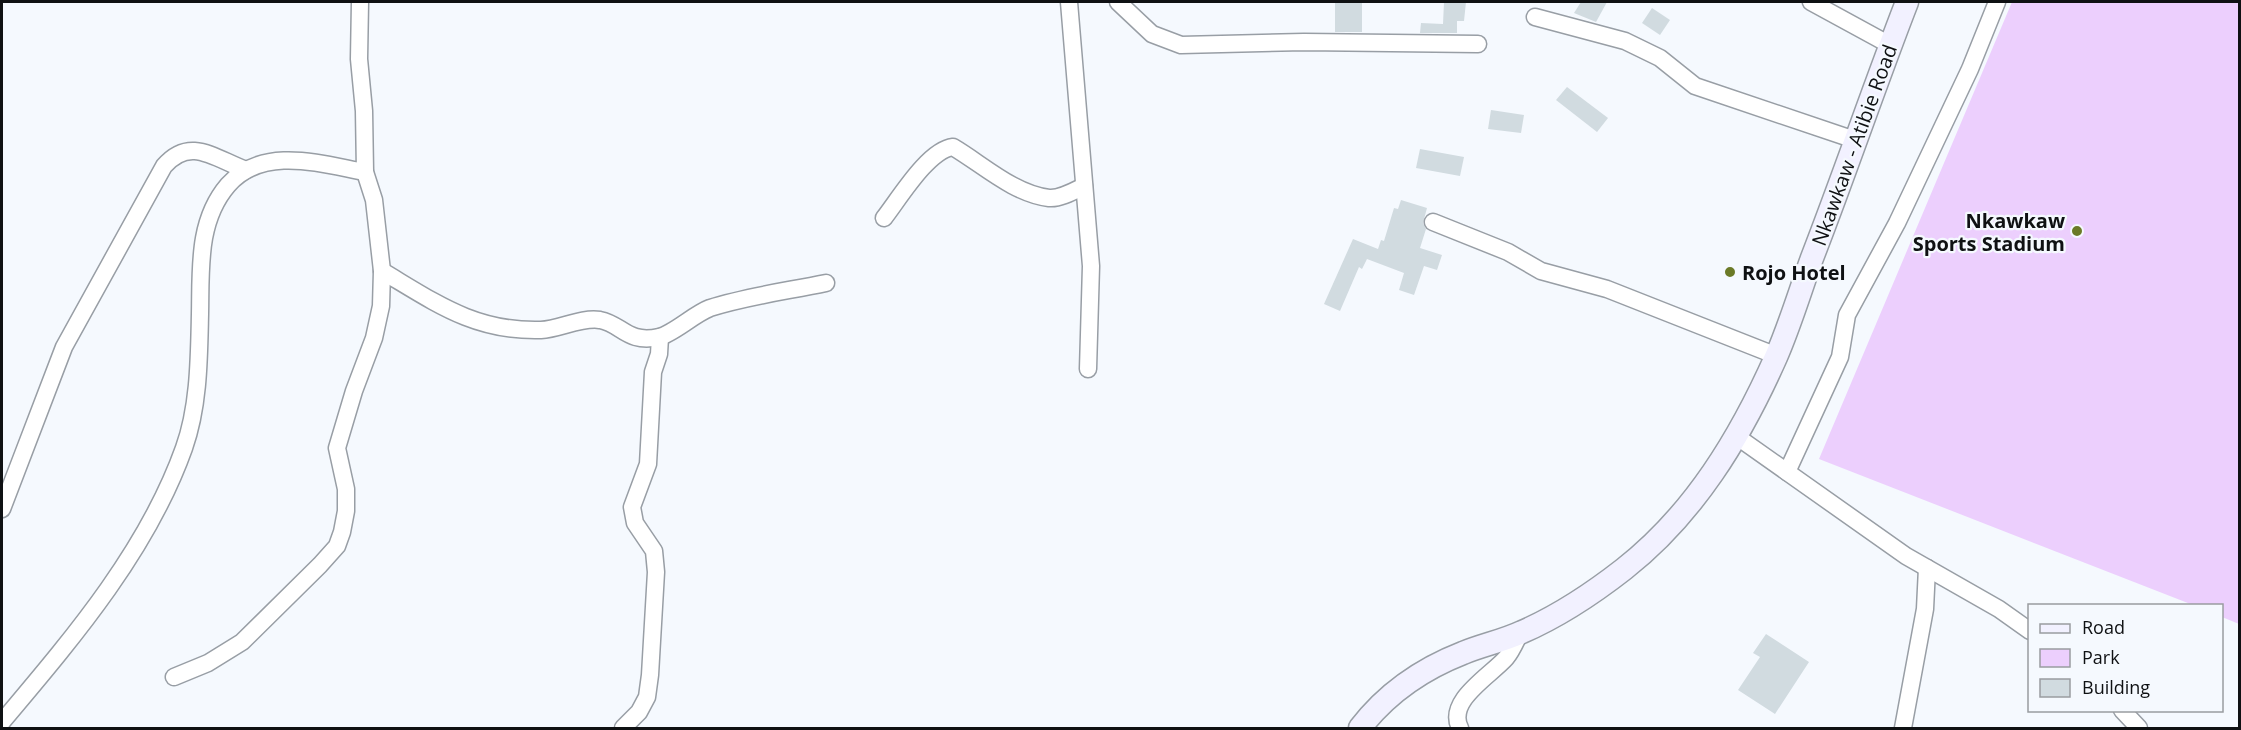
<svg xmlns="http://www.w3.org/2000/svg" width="2241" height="730" font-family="'Open Sans',sans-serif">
	<rect width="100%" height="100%" fill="#f5f9fe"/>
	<polygon fill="#eccffd" points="2012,2 2239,2 2239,624 2222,617 2222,606 2193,605 1819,459"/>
	<g fill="#d1dbe0">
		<rect x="1335" y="2" width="27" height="30"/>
		<polygon points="1444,2 1466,2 1464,21 1457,21 1457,33 1420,33 1421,23 1443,24"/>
		<polygon points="1581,2 1607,2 1596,22 1574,13"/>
		<polygon points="1652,8 1670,20 1660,35 1642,23"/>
		<polygon points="1567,87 1608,118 1597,132 1556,100"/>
		<polygon points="1491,110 1524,115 1521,133 1488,129"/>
		<polygon points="1420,149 1464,157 1460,176 1416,168"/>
		<polygon points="1401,200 1427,208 1423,223 1426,229 1420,248 1442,255 1437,270 1424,266 1414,295 1399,290 1404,273 1367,259 1362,269 1359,267 1340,311 1324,304 1353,239 1378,249 1381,240 1384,241 1394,208 1398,209"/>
		<polygon points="1766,634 1809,662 1775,714 1738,690 1760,657 1753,653"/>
	</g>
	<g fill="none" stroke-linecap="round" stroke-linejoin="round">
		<g stroke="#989ea5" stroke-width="19">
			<g id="minor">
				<polyline points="1069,2 1091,266 1088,369"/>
				<polyline points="1118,2 1152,34 1181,45 1304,42 1478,44"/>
				<polyline points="1811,2 1890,45"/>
				<polyline points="1535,17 1625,41 1660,58 1695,86 1855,140"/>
				<path d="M884,218C899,199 928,150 953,147C982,164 1014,194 1049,198C1060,199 1074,191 1084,186"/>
				<polyline points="1433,222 1508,252 1541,271 1607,289 1777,356"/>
				<path d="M382,271C436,303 475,332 541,330C560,329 581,317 600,320C622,324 627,344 659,337C673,334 694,314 710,308C747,296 788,291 826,283"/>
				<polyline points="1736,436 1906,556 1999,609 2030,631"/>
				<polyline points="1787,472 1840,357 1847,315 1897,223 1970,69 1997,2"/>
				<path d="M2,509L64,347L164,166C190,136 214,158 246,170"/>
				<polyline points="174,677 208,663 242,642 320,565 337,546 342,532 346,511 346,489 337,448 354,391 374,338 381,306 382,271 374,200 365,172 364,111 359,59 360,2"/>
				<polyline points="2122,710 2139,728"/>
				<path d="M2,722C71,640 147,552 184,448C199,406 199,358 200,314C201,269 197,221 228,185C263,145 321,164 365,172"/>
				<polyline points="623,728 639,712 647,697 650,675 656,572 654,551 635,523 632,507 648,464 653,372 659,354 660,337"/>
				<path d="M1460,728C1446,701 1490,676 1506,658C1512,651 1516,641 1520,633"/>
				<polyline points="1903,728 1925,609 1927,568"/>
			</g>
		</g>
		<g stroke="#989ea5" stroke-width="25">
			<path id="secondary" d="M1360,728C1387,693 1422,669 1463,653C1482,645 1503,641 1522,632C1559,616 1592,594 1624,569C1694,514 1740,438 1776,357C1790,325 1800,291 1812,258C1845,173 1874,87 1907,2"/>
		</g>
		<use href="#minor" stroke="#fff" stroke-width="16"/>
		<use href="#secondary" stroke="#f2f1ff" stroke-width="22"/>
	</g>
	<g fill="#6b7a27" stroke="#f5f9fe" stroke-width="2">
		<circle cx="2077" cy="231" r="6"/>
		<circle cx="1730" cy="272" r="6"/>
	</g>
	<g text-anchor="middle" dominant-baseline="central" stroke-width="4.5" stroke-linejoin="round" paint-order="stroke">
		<g font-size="20" fill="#0f1113" stroke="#f5f9fe">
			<text transform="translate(1854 145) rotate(-70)">Nkawkaw - Atibie Road</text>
		</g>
		<g font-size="20" font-weight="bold" fill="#0f1113" stroke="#f5f9fe" text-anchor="end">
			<text x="2065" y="220">Nkawkaw<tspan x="2065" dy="23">Sports Stadium</tspan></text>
			<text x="1742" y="272" text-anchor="start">Rojo Hotel</text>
		</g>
	</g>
	<rect width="2241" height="730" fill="none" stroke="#0f1113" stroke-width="6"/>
	<rect x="2028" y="604" width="195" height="108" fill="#f5f9fe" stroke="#999ca0" stroke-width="1.5"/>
	<rect x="2040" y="624" width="30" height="9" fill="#f2f1ff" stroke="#999ca0" stroke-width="1.5"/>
	<text x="2082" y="634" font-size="18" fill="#0f1113">Road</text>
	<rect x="2040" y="649" width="30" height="18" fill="#eccffd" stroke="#999ca0" stroke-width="1.5"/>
	<text x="2082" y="664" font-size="18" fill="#0f1113">Park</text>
	<rect x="2040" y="679" width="30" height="18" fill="#d1dbe0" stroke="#999ca0" stroke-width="1.5"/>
	<text x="2082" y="694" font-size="18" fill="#0f1113">Building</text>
</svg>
